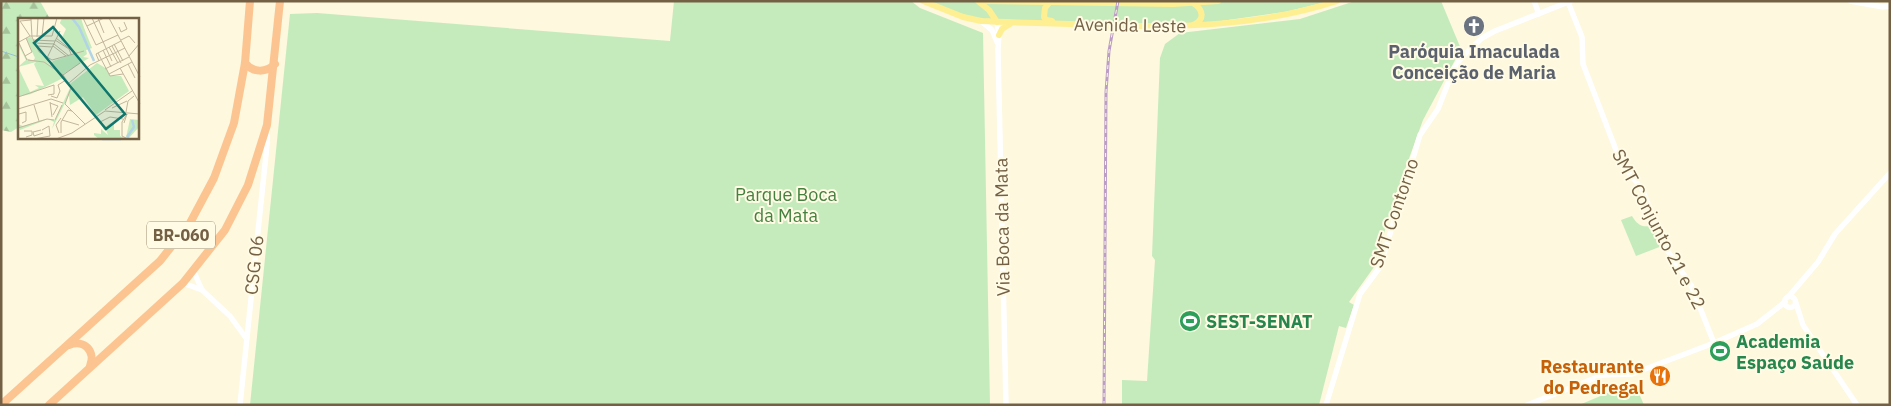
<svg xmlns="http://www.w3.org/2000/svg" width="1891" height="406" font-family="'IBM Plex Sans',sans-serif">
	<defs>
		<pattern id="forest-firs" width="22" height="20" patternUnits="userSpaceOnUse" patternTransform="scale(1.25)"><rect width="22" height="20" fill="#c5ebbc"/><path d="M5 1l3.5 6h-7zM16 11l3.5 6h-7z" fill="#a5c29b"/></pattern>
	</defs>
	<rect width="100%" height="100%" fill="#fdf8de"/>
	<g fill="#c5ebbc">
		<polygon points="674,1 911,1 920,8 983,33 990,405 250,405 290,14 317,13 670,41"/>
		<polygon points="923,1 1184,3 1237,1 1331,1 1285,12 1193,25 981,20"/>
		<polygon points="1355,1 1441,1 1461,49 1423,120 1395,197 1374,267 1349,302 1354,305 1346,328 1339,326 1319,405 1122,405 1122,380 1147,381 1155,260 1152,256 1160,58 1165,44 1180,33 1300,19"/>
		<path d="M1632,216C1638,226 1643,228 1654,225L1662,246L1636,256L1621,220Z"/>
		<polygon points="1634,382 1644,405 1579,405"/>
	</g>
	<polygon fill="url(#forest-firs)" points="1,1 40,1 50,19 19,19 19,127 11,132 1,130"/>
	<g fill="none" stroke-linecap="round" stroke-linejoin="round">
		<polyline stroke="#98c1da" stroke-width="1" points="1,51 19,57"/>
		<g stroke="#fff" stroke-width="5.5">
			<polyline points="1534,1 1539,14"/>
			<polyline points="1850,1 1883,7 1890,6"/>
			<polyline points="1568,2 1582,37 1583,64 1621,163 1642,189 1667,250 1691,285 1714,343"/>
			<polyline points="981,21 992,30 997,42"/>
			<polyline points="997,22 999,35 998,49 1006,405"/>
			<polyline points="194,272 202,290 230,316 246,338"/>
			<polyline points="183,283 202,290"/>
			<polyline points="1789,296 1818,262 1835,234 1890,173"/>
			<circle cx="1790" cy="302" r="5.5"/>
			<polyline points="1796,303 1803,325 1857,405"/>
			<polyline points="240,405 267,145 267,131"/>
			<polyline points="1326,405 1360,294 1380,267 1420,135 1438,109 1454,68 1462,57 1482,38 1495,31 1571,1"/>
			<polyline points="1527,405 1603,375 1632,374 1714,343 1757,324 1785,302"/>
		</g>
		<g stroke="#ffef93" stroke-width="6">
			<path d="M923,1L963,17L981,21C1018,23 1055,23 1092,25C1174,28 1258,27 1337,1"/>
			<polyline points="978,1 989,10 997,22"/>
			<polyline points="987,1 1173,4 1218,1"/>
			<polyline points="1049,3 1045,8 1044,17 1046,20 1052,21"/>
			<path d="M1193,3C1204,10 1205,20 1193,25"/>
			<polyline points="999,35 1002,29 1010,24"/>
		</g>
		<g stroke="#fcc491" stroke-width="8">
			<path d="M245,63C253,73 266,73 275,64"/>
			<path d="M69,345C84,339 96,351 90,366"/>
			<polyline points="1,405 160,261 190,223 214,178 234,123 245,63 250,1"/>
			<polyline points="49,405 183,283 225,230 248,185 267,125 280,1"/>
		</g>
		<g stroke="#bc9dc6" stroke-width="3">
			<polyline id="rail" points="1104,405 1106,92 1109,51 1118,1"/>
		</g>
		<use href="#rail" stroke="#fffbe5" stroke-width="1" stroke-dasharray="4" stroke-linecap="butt"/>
	</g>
	<defs>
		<g id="church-disc" transform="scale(1.125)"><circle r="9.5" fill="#6b7280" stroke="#fffbe5"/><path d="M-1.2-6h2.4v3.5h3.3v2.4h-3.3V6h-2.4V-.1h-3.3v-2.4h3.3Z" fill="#fff"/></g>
		<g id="stadium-disc" transform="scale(1.125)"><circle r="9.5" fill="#2e9e5b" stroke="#fffbe5"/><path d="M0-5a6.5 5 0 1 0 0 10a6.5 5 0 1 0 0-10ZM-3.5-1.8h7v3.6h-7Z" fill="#fff"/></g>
		<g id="restaurant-disc" transform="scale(1.125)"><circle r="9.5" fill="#e8710a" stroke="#fffbe5"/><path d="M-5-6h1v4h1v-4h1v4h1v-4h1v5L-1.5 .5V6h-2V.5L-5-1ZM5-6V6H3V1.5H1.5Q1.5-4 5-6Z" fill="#fff"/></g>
	</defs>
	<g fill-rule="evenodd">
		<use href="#church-disc" x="1474" y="26"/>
		<use href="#stadium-disc" x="1190" y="321"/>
		<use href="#stadium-disc" x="1720" y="351"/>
		<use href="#restaurant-disc" x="1660" y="376"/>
	</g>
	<g text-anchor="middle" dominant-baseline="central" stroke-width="4" stroke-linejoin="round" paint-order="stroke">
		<rect fill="#fffbe5" stroke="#9e8e75" stroke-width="1" x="147" y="221.5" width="68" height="27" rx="4"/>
		<g font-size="16" font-weight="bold" fill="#746045">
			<text x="181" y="235">BR-060</text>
		</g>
		<g font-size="18" fill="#746045" stroke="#fffbe5">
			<text transform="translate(1130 25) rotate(1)">Avenida Leste</text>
			<text transform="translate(1394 213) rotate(-71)">SMT Contorno</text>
			<text transform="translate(1002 227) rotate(-91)">Via Boca da Mata</text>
			<text transform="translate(1659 229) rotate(62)">SMT Conjunto 21 e 22</text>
			<text transform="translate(254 265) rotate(-84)">CSG 06</text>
		</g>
		<g font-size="18" font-weight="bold" fill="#5b616d" stroke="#fffbe5">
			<text x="1474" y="51">Paróquia Imaculada<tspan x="1474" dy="21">Conceição de Maria</tspan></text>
		</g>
		<g font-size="18" fill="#44813f" stroke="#fffbe5">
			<text x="786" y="194">Parque Boca<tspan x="786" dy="21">da Mata</tspan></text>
		</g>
		<g font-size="18" font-weight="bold" fill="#27864d" stroke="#fffbe5" text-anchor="start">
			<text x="1206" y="321">SEST-SENAT</text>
			<text x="1736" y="341">Academia<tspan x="1736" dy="21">Espaço Saúde</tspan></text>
		</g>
		<g font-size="18" font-weight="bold" fill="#c56008" stroke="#fffbe5" text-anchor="end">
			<text x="1644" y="366">Restaurante<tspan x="1644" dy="21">do Pedregal</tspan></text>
		</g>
	</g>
	<g transform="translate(18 18)">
		<rect width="121" height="121" fill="#fdf8de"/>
		<path d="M44,0H62L74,30L68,32L69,36L65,39L71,40L45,56L52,66L79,45L89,51L92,58H103L111,73L78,97L65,79L52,87L51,77L34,111L36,104L30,101L2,112L0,106L5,108L28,101L37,102L52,70L45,60L13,76L0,79L1,51L12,74L21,70L17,67L26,68L16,46L18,44L0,49L8,42L0,26V22L8,40L15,43L17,40L8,20L13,19L32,47L35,43L58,35L43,22L48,11L42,5Z" fill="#c5ebbc"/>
		<path d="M45,0H63L72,31L63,32L60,27L62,19H57L59,11L53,8L49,11L42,5ZM112,101L121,102V109L110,121H81L76,117V115L83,116V111L90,117L87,109L93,105L96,106V112H102V118L108,120Z" fill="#c5ebbc"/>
		<path fill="none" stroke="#b2d4e7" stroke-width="2.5" d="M54,0L61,9L76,43M109,119L116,109L114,102M84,121H103"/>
		<path fill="none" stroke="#c2b69c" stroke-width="1" d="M65,0L78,27L100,17M74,0L94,43M80,0L86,15M91,0L122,59M13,1L14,19M69,8L86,0M101,9L103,14L109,11L106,4M12,18L2,3L13,2M24,18L26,0M34,18L39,0M14,19L21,34L34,42L66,33M19,19L20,0M38,20L57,35M15,22L37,23M37,22L51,31L53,36M103,22L111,18L117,25M1,24L12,18H34M1,25L9,42M17,25L36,26M36,26L51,38M96,26L105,43M19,28L34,29M35,28L48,38M94,28L103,45M91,29L100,45M85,32L93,49M80,35L92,58L105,56M7,38L14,34L8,20M111,38L122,25M29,40L42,13M10,42L26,44L45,57L53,70L47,86M81,43L78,36L103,23M110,46L117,60M102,50L122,86M87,51L111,39M91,56L114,44M45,57L62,45M51,65L72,47L107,30M33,78L39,80L42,73L40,67L48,62M0,79L36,67V76L30,77M32,84L34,99M32,85L40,88L35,97M47,86L67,106M16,87L21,103M94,90L109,83M0,91L33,81L45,85M87,92L114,73M108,94L110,83L116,78M1,96L8,94V103L4,105M37,102L44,87M44,102L61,107M106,105L109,96L104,104V118L108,120M0,110L29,101L36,102M23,112L15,114L16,118L25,115M87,112L82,104L92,99L105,101M6,113H14V117L8,119M41,115L38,107L43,100M43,115V104L50,92L54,93M16,121L32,118L31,108L24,112M38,121L54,115L87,93L122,96"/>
		<path fill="#0f766e" fill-opacity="0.15" stroke="#0f766e" stroke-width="2.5" d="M35,9L107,96L88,111L16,25Z"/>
		<rect width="121" height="121" fill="none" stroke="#746045" stroke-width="2.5"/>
	</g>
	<rect width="1891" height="406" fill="none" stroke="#746045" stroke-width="5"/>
</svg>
